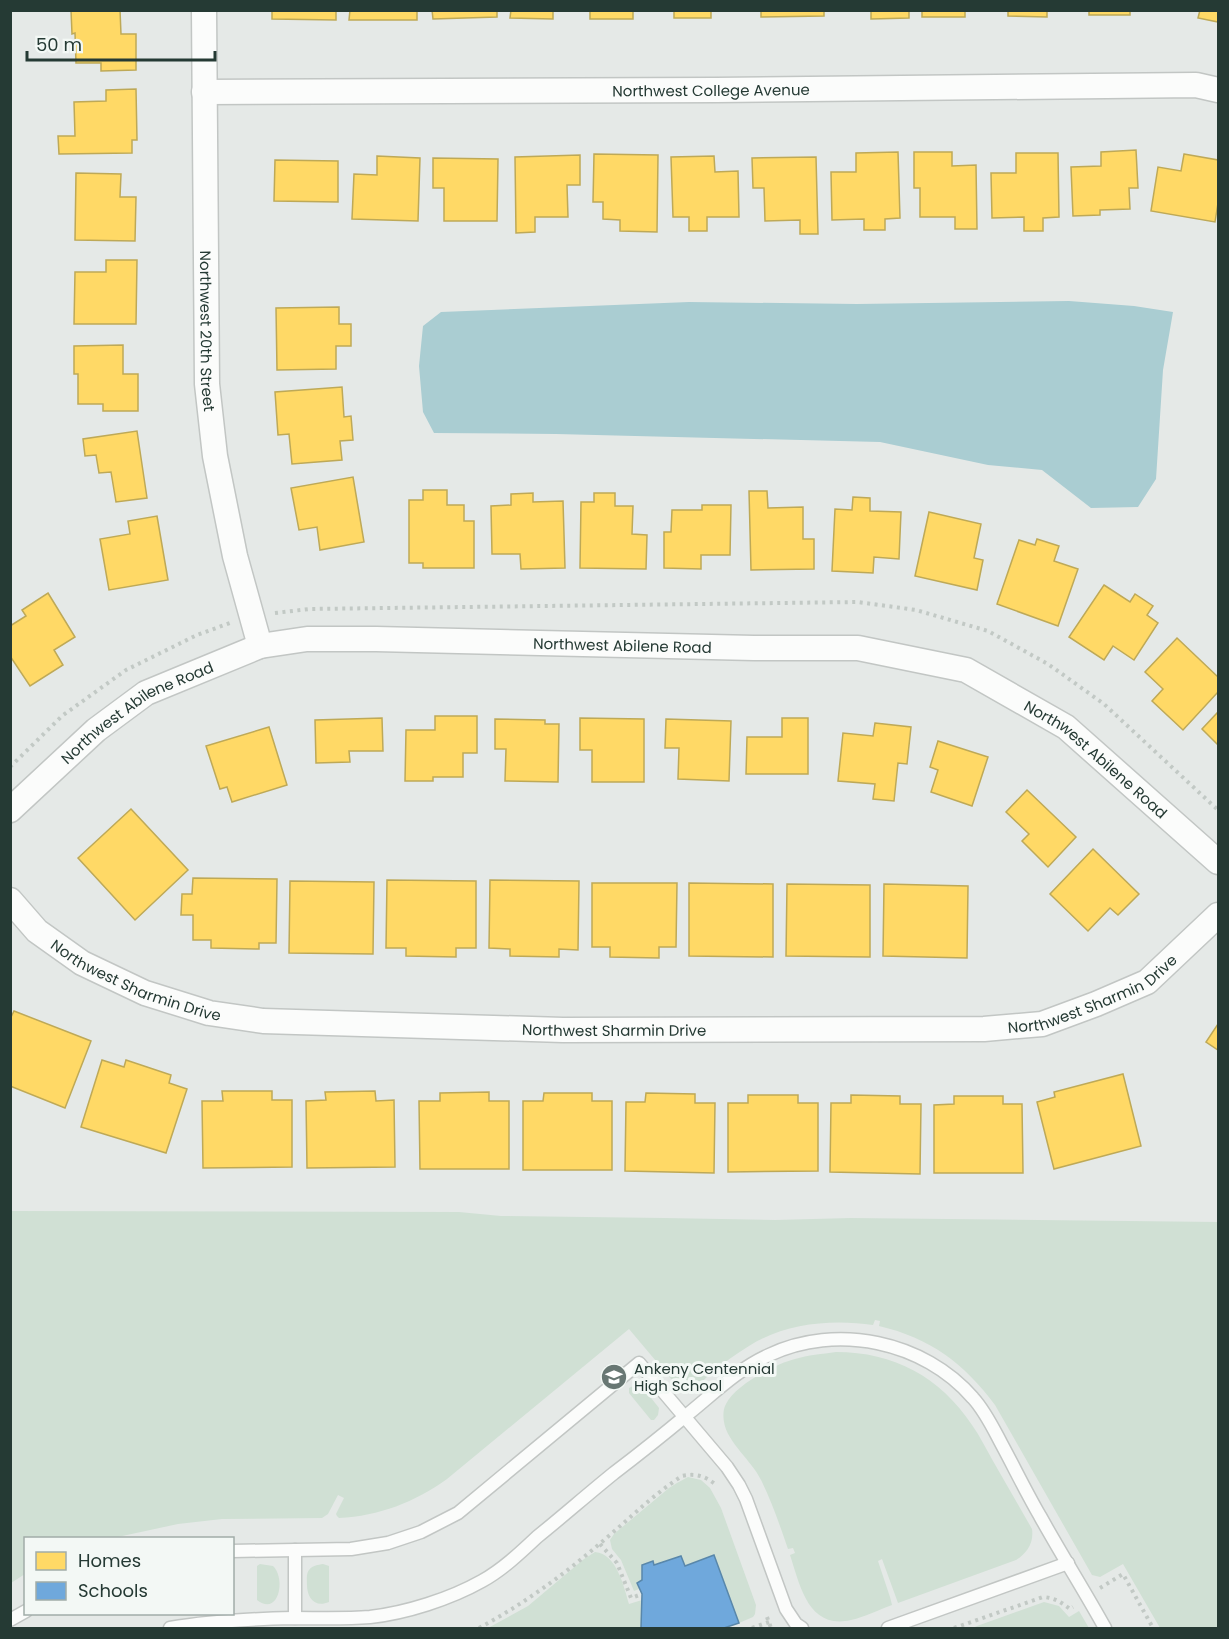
<svg xmlns="http://www.w3.org/2000/svg" width="1229" height="1639" font-family="Poppins,sans-serif">
	<rect width="100%" height="100%" fill="#e5e9e7"/>
	<g fill="#d0e0d4">
		<path d="M11,1211L459,1212L501,1216L664,1218L775,1220L851,1218L1218,1222V1628H1160L1123,1564L1100,1577L1092,1575L995,1405C964,1363 930,1338 879,1326L880,1321L875,1320L873,1325C832,1319 785,1323 749,1346C736,1354 723,1363 712,1373C705,1378 698,1387 690,1389C684,1390 681,1389 677,1386L629,1329L447,1479C415,1502 379,1516 339,1518L337,1516L336,1514L344,1498L338,1495L328,1514L322,1518L222,1519L178,1524L113,1538H26L25,1574L11,1583Z"/>
		<path d="M836,1352C894,1352 940,1377 972,1425C980,1436 986,1449 993,1461C1006,1484 1019,1506 1032,1529C1034,1543 1027,1553 1016,1560L898,1603L882,1559L878,1561L890,1597L892,1605C878,1610 865,1617 851,1620C808,1630 800,1585 790,1555L795,1553L793,1548L788,1549C780,1526 772,1502 761,1480C752,1461 727,1442 724,1422C723,1416 723,1409 726,1404C735,1385 775,1364 795,1359C808,1355 822,1354 836,1352Z"/>
		<polygon points="633,1386 641,1387 644,1389 659,1408 658,1415 654,1420 651,1420 629,1393 629,1388"/>
		<polygon points="688,1477 701,1480 710,1488 721,1508 756,1605 755,1614 753,1617 739,1623 714,1556 685,1566 654,1565 653,1561 642,1565 642,1580 637,1583 639,1589 634,1591 621,1560 612,1549 610,1540 614,1534 669,1488 677,1483"/>
		<path d="M595,1552C617,1554 624,1587 629,1604L642,1600L641,1628H488L528,1606L584,1559Z"/>
		<path d="M260,1564L273,1566C286,1578 279,1617 257,1600V1566Z"/>
		<path d="M323,1564L329,1566V1602C315,1608 307,1598 307,1585C307,1579 306,1574 309,1570C313,1565 318,1565 323,1564Z"/>
		<polygon points="1044,1602 1059,1606 1069,1617 1079,1611 1089,1628 973,1628 977,1626"/>
	</g>
	<polygon fill="#aacdd2" points="1069,301 1134,306 1173,312 1163,370 1156,479 1138,507 1091,508 1042,470 988,465 880,442 556,434 434,433 423,412 419,366 423,326 441,312 689,302 857,304"/>
	<g fill="#ffd966" stroke="#bea957" stroke-width="1.5">
		<polygon points="71,10 120,10 121,34 136,34 136,70 101,71 101,63 76,63 75,33 72,34"/>
		<polygon points="272,10 336,10 336,20 272,19"/>
		<polygon points="350,10 417,10 417,20 349,20"/>
		<polygon points="432,10 497,10 497,17 433,19"/>
		<polygon points="511,10 553,10 553,19 510,18"/>
		<rect x="590" y="10" width="43" height="9"/>
		<rect x="674" y="10" width="37" height="8"/>
		<polygon points="761,10 824,10 824,16 761,17"/>
		<polygon points="846,10 909,10 909,18 871,19 871,11"/>
		<rect x="922" y="10" width="43" height="7"/>
		<polygon points="1008,10 1062,10 1047,11 1047,17 1008,16"/>
		<rect x="1089" y="10" width="41" height="5"/>
		<polygon points="1200,10 1218,10 1218,22 1198,18"/>
		<polygon points="136,89 137,140 132,140 132,153 59,154 58,136 75,136 74,102 106,101 106,90"/>
		<polygon points="1136,150 1138,188 1129,188 1130,209 1100,210 1100,215 1073,216 1071,167 1101,166 1101,152"/>
		<polygon points="898,152 900,218 885,219 885,230 864,230 864,219 832,220 831,172 856,172 856,153"/>
		<polygon points="914,152 952,152 952,166 976,165 977,229 955,229 955,217 920,217 920,188 914,188"/>
		<polygon points="1016,153 1058,153 1059,217 1043,218 1043,231 1024,231 1024,217 992,218 991,173 1016,173"/>
		<polygon points="594,154 658,155 657,232 620,231 620,220 603,219 603,202 593,202"/>
		<polygon points="1184,154 1218,160 1218,203 1215,222 1151,211 1158,167 1181,171"/>
		<polygon points="580,155 580,185 567,185 568,217 535,217 535,232 516,233 515,157"/>
		<polygon points="377,156 420,158 418,221 352,219 354,174 377,175"/>
		<polygon points="714,156 715,172 738,171 739,217 707,217 707,231 689,231 689,217 673,217 671,157"/>
		<polygon points="816,157 818,234 800,234 800,220 765,221 764,188 753,188 752,158"/>
		<polygon points="433,158 498,159 497,221 444,221 444,188 433,188"/>
		<polygon points="275,160 338,161 338,202 274,201"/>
		<polygon points="76,173 121,174 120,197 136,197 135,241 75,240"/>
		<polygon points="106,260 137,260 136,324 74,324 75,272 106,272"/>
		<polygon points="339,307 339,324 351,324 351,346 336,346 336,369 277,370 276,308"/>
		<polygon points="123,345 123,374 138,374 138,411 103,411 103,404 78,404 78,374 74,374 74,346"/>
		<polygon points="342,387 344,417 351,416 353,440 340,441 342,460 292,464 289,434 278,435 275,392"/>
		<polygon points="137,431 147,498 116,502 111,472 99,473 96,455 85,456 83,439"/>
		<polygon points="353,477 364,542 320,550 317,527 299,530 291,488"/>
		<polygon points="423,490 447,490 447,505 464,505 464,521 474,521 474,568 423,568 423,563 409,563 409,500 423,500"/>
		<polygon points="749,491 767,491 768,508 803,507 803,539 814,539 814,569 751,570"/>
		<polygon points="533,493 533,502 563,501 565,568 521,569 520,554 492,554 491,506 511,505 511,494"/>
		<polygon points="594,493 615,493 615,506 633,506 632,534 647,535 646,569 580,568 581,502 594,502"/>
		<polygon points="853,497 870,498 870,511 901,512 899,559 874,557 873,573 832,571 835,509 852,510"/>
		<polygon points="702,505 731,505 730,555 701,555 701,569 664,568 664,532 671,532 672,510 702,510"/>
		<polygon points="929,512 981,524 974,558 983,560 977,590 915,576"/>
		<polygon points="157,516 168,580 109,590 100,539 130,534 128,521"/>
		<polygon points="1037,539 1059,546 1054,561 1078,569 1058,626 997,604 1019,540 1035,545"/>
		<polygon points="1104,585 1130,602 1135,594 1153,606 1147,615 1158,623 1134,660 1113,646 1104,660 1069,637"/>
		<polygon points="48,593 75,637 54,650 63,665 30,686 10,656 10,626 26,616 22,610"/>
		<polygon points="1177,638 1218,677 1218,692 1183,730 1152,701 1163,689 1145,672"/>
		<polygon points="1218,712 1218,745 1202,729"/>
		<polygon points="435,716 477,716 477,753 463,753 463,777 433,777 433,781 405,781 406,730 435,730"/>
		<polygon points="382,718 383,751 349,751 350,762 316,763 315,720"/>
		<polygon points="580,718 644,719 644,782 592,782 592,750 580,750"/>
		<polygon points="782,718 808,718 808,774 746,774 747,737 782,737"/>
		<polygon points="495,719 545,720 545,724 559,724 558,782 505,781 506,749 495,749"/>
		<polygon points="666,719 731,721 729,781 678,779 679,748 665,748"/>
		<polygon points="875,723 911,727 907,764 898,763 894,801 873,799 875,784 838,781 843,733 873,736"/>
		<polygon points="269,727 287,785 232,802 227,787 220,789 206,746"/>
		<polygon points="938,741 988,757 972,806 931,792 938,770 930,767"/>
		<polygon points="1027,790 1076,837 1048,867 1022,841 1029,834 1006,812"/>
		<polygon points="131,809 188,870 135,920 78,858"/>
		<polygon points="1093,849 1139,894 1118,915 1110,908 1088,931 1050,894"/>
		<polygon points="193,878 277,879 276,943 259,943 259,949 211,948 211,940 193,940 193,915 181,915 182,894 192,894"/>
		<polygon points="387,880 476,881 476,948 456,948 456,957 406,956 406,948 386,948"/>
		<polygon points="490,880 579,881 578,950 559,949 559,957 510,956 510,949 489,948"/>
		<polygon points="290,881 374,882 373,954 289,953"/>
		<polygon points="592,883 677,883 676,947 659,947 659,958 610,957 610,947 592,947"/>
		<polygon points="689,883 773,884 773,957 689,956"/>
		<polygon points="787,884 870,885 870,957 786,956"/>
		<polygon points="884,884 968,886 967,958 883,956"/>
		<polygon points="14,1011 91,1041 65,1108 10,1086 10,1019"/>
		<polygon points="1218,1024 1218,1050 1206,1042"/>
		<polygon points="102,1060 124,1067 126,1060 171,1075 169,1083 187,1089 166,1153 81,1127"/>
		<polygon points="1123,1074 1141,1146 1054,1169 1037,1102 1055,1097 1054,1092"/>
		<polygon points="222,1091 272,1091 272,1100 292,1100 292,1167 203,1168 202,1101 223,1101"/>
		<polygon points="375,1091 376,1101 394,1100 395,1167 307,1168 306,1101 326,1100 325,1092"/>
		<polygon points="489,1092 489,1101 509,1101 509,1169 420,1169 419,1101 440,1101 440,1093"/>
		<polygon points="544,1093 592,1093 592,1101 612,1101 612,1170 523,1170 523,1101 543,1101"/>
		<polygon points="646,1093 695,1094 695,1103 715,1103 714,1173 625,1171 626,1102 645,1102"/>
		<polygon points="748,1095 798,1095 798,1103 818,1103 818,1171 728,1172 728,1103 748,1103"/>
		<polygon points="851,1095 900,1096 900,1104 921,1104 920,1174 830,1172 831,1103 851,1103"/>
		<polygon points="954,1096 1003,1096 1003,1104 1022,1104 1023,1173 934,1173 934,1105 954,1104"/>
	</g>
	<polygon fill="#6fa8dc" stroke="#5987aa" stroke-width="1.5" points="714,1555 739,1623 724,1628 641,1628 642,1594 637,1583 642,1580 642,1565 653,1561 654,1565 681,1556 685,1566"/>
	<g fill="none" stroke-linecap="round" stroke-linejoin="round">
		<g stroke="#c2c6c4" stroke-width="15">
			<g id="lane">
				<polyline points="295,1550 295,1618"/>
				<polyline points="232,1551 351,1549 388,1543 421,1532 458,1513 639,1363 727,1467 739,1485 746,1499 786,1609 796,1624 802,1628"/>
				<polyline points="10,1620 26,1611"/>
				<path d="M170,1628C211,1621 252,1619 293,1618C319,1618 344,1619 370,1617C406,1613 450,1599 482,1581C502,1570 520,1553 537,1537C563,1516 588,1494 614,1473C639,1454 664,1434 688,1414C714,1393 738,1369 769,1355C836,1323 924,1341 973,1398C985,1411 993,1428 1001,1443C1014,1467 1026,1492 1040,1516C1061,1554 1084,1590 1105,1628"/>
				<polyline points="888,1628 1068,1563"/>
			</g>
		</g>
		<g stroke="#c2c6c4" stroke-width="27">
			<g id="street">
				<path id="s1" d="M204,10L207,384L215,456L235,556L260,646"/>
				<path id="s2" d="M204,92L716,90L1196,85L1218,90"/>
				<path id="s3" d="M10,810L96,730L146,693L260,646L307,639H376L754,648H858L966,670L1066,727L1218,862"/>
				<path id="s4" d="M10,900L37,931L82,963L145,993L209,1013L263,1021L563,1030L984,1029L1042,1024L1096,1004L1147,982L1218,915"/>
			</g>
		</g>
		<g stroke="#c2c9c5" stroke-width="4" stroke-dasharray="3 4.5" stroke-linecap="butt">
			<polyline points="275,613 309,609 858,602 916,610 988,631 1048,664 1104,704 1218,810"/>
			<polyline points="10,767 62,716 126,670 197,635 230,623"/>
			<polyline points="600,1544 617,1563 631,1598 642,1594"/>
			<polyline points="1100,1588 1123,1574 1153,1628"/>
			<polyline points="767,1617 771,1628"/>
			<path d="M479,1628C520,1606 561,1577 597,1546C625,1523 651,1496 682,1476C695,1473 705,1476 715,1484"/>
			<polyline points="752,1628 769,1622"/>
			<path d="M954,1628L1043,1597C1055,1598 1061,1602 1070,1609L1073,1607"/>
		</g>
		<use href="#lane" stroke="#fbfcfb" stroke-width="12"/>
		<use href="#street" stroke="#fbfcfb" stroke-width="24"/>
	</g>
	<defs>
		<g id="school-disc" transform="scale(1.35)"><circle r="9.5" fill="#687773" stroke="#f3f8f5"/><path d="M0-5L7-2L0 1L-7-2ZM-4 1L0 2.5L4 1V4Q0 6-4 4Z" fill="#fff"/></g>
	</defs>
	<g fill-rule="evenodd">
		<use href="#school-disc" x="614" y="1377"/>
	</g>
	<g text-anchor="middle" dominant-baseline="central" stroke-width="6" stroke-linejoin="round" paint-order="stroke">
		<g font-size="15" fill="#253a34" stroke="#f3f8f5">
			<text stroke="none"><textPath href="#s2" startOffset="507">Northwest College Avenue</textPath></text>
			<text stroke="none"><textPath href="#s1" startOffset="321">Northwest 20th Street</textPath></text>
			<text stroke="none"><textPath href="#s3" startOffset="666">Northwest Abilene Road</textPath></text>
			<text stroke="none"><textPath href="#s3" startOffset="162">Northwest Abilene Road</textPath></text>
			<text stroke="none"><textPath href="#s3" startOffset="1170">Northwest Abilene Road</textPath></text>
			<text stroke="none"><textPath href="#s4" startOffset="153">Northwest Sharmin Drive</textPath></text>
			<text stroke="none"><textPath href="#s4" startOffset="1125">Northwest Sharmin Drive</textPath></text>
			<text stroke="none"><textPath href="#s4" startOffset="639">Northwest Sharmin Drive</textPath></text>
		</g>
		<g font-size="15" fill="#253a34" stroke="#f3f8f5" text-anchor="start">
			<text x="634" y="1368">Ankeny Centennial<tspan x="634" dy="17">High School</tspan></text>
		</g>
	</g>
	<rect width="1229" height="1639" fill="none" stroke="#253a34" stroke-width="24"/>
	<rect x="24" y="1537" width="210" height="78" fill="#f3f8f5" stroke="#a1aca8" stroke-width="1.5"/>
	<rect x="36" y="1552" width="30" height="18" fill="#ffd966" stroke="#a1aca8" stroke-width="1.5"/>
	<text x="78" y="1567" font-size="18" fill="#253a34">Homes</text>
	<rect x="36" y="1582" width="30" height="18" fill="#6fa8dc" stroke="#a1aca8" stroke-width="1.5"/>
	<text x="78" y="1597" font-size="18" fill="#253a34">Schools</text>
	<path d="M27 51v9h188v-9" fill="none" stroke="#253a34" stroke-width="3"/>
	<text x="36" y="51" font-size="18" fill="#253a34" stroke="#f3f8f5" stroke-width="4.5" paint-order="stroke">50 m</text>
</svg>
